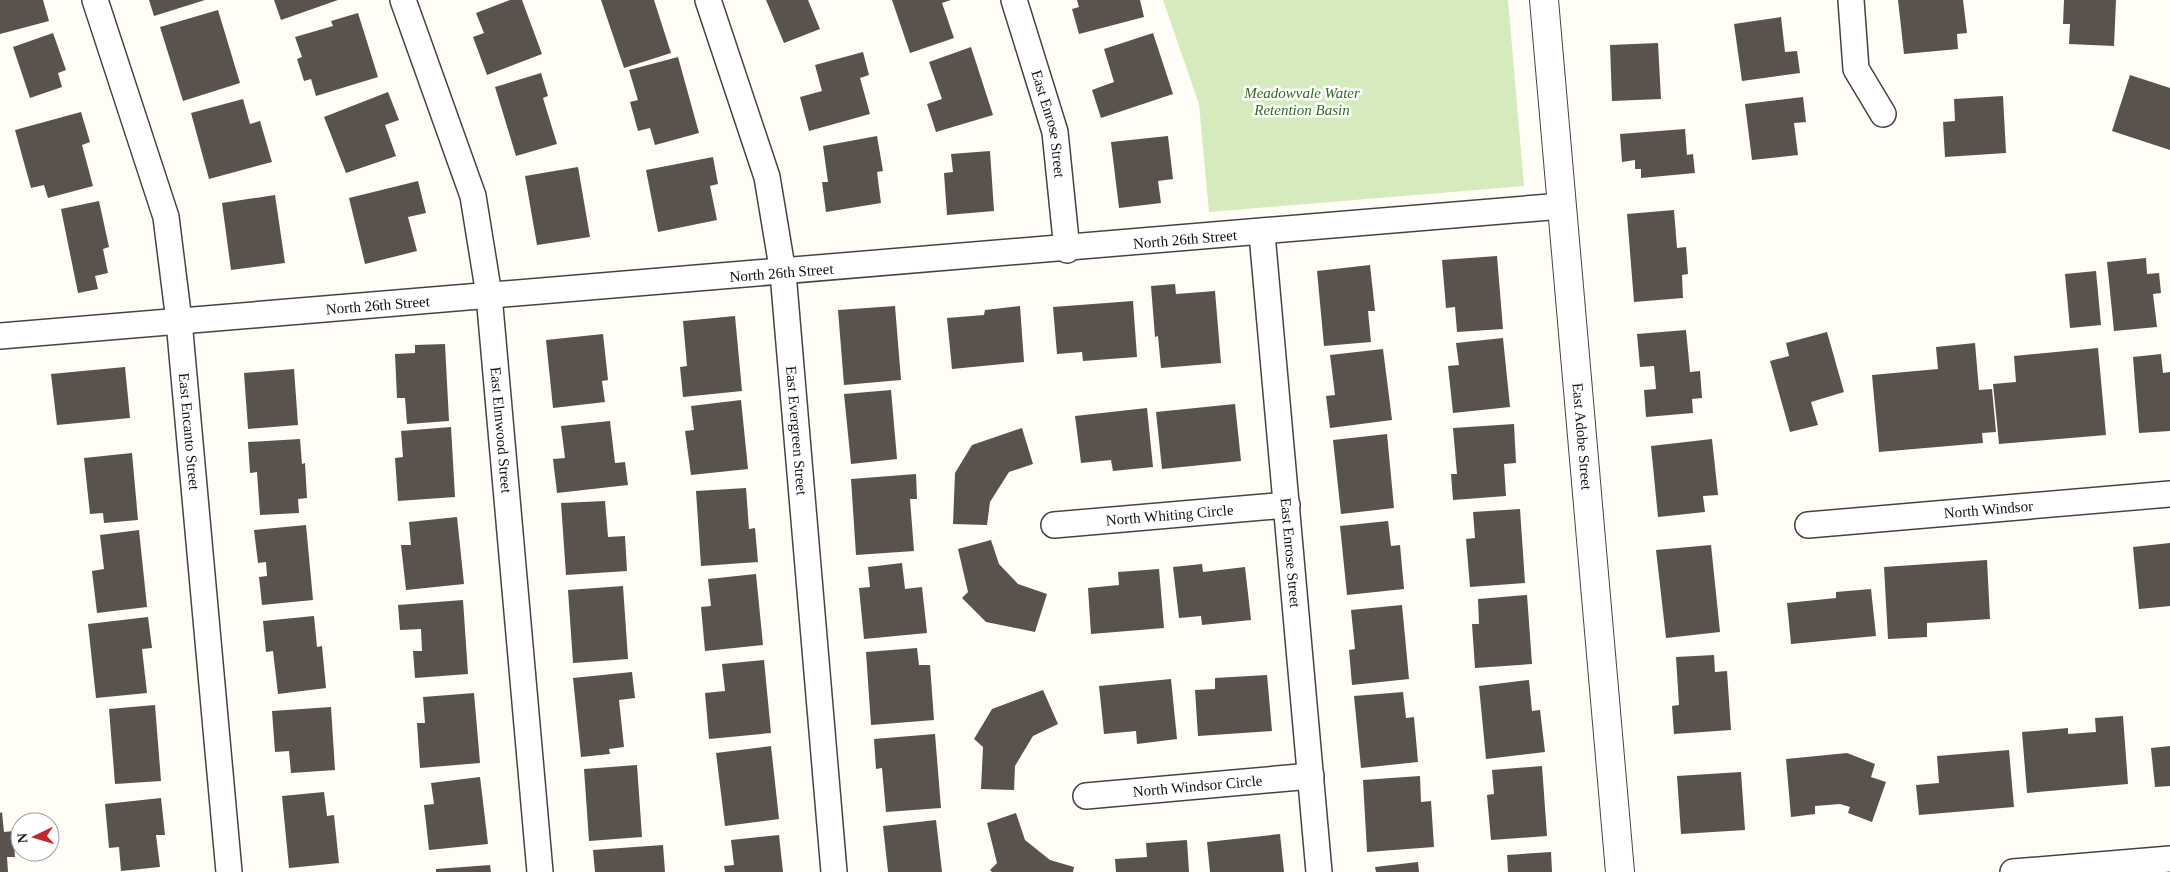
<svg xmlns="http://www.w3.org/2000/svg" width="2170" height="872" font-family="'Times New Roman',serif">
	<rect width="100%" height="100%" fill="#fffdf5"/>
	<polygon fill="#d5ebbd" points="1163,0 1508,0 1524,186 1209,212 1199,104"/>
	<g fill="#5a524d">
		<polygon points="0,0 43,0 49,21 0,34"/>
		<polygon points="149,0 205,0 154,16"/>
		<polygon points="274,0 338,0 281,20"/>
		<polygon points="510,0 522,0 542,54 487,75 473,37 484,33 476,13"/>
		<polygon points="601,0 654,0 671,53 624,68"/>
		<polygon points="766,0 808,0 820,29 784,43"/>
		<polygon points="892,0 951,0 942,3 954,38 910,53"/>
		<polygon points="1077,0 1140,0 1144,17 1079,34 1072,9 1079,7"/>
		<polygon points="1898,0 1963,0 1967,33 1957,34 1958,49 1904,54"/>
		<polygon points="2064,0 2116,0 2114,46 2069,44 2070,24 2063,24"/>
		<polygon points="218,10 240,83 183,101 160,27"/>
		<polygon points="358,13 378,77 316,96 311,79 304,81 297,59 302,57 295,37 333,26 331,21"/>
		<polygon points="1781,17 1785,52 1797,51 1800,73 1742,81 1734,24"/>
		<polygon points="53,33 66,70 58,73 62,87 30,98 13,47"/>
		<polygon points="1153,33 1173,94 1101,118 1092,90 1114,82 1104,49"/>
		<polygon points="1658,43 1661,99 1612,101 1610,45"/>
		<polygon points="971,47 993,115 936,132 927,104 942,99 929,62"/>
		<polygon points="863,52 869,75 860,78 870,114 809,131 800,97 822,91 815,65"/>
		<polygon points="678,57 699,133 655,145 650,128 638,131 630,102 638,100 629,70"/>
		<polygon points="541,73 548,96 543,98 557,144 516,156 495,87"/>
		<polygon points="2130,75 2170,88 2170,150 2112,131"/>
		<polygon points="388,92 399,120 385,125 396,156 346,173 324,117"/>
		<polygon points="2003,96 2006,153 1945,157 1943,122 1955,121 1954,99"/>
		<polygon points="1803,97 1806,122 1794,123 1798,155 1752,160 1745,104"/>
		<polygon points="243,99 250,124 260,121 272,162 209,179 191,113"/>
		<polygon points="81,112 90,142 82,145 93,186 48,198 44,185 31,188 15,130"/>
		<polygon points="1685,129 1687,155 1693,154 1695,173 1641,178 1641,169 1635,169 1635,160 1622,162 1620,134"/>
		<polygon points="877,136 883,171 877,172 881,203 826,212 822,182 828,182 823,146"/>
		<polygon points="1168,136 1173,179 1158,181 1161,203 1119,208 1111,142"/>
		<polygon points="990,151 994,211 947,215 944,173 953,172 951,154"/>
		<polygon points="713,157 718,184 710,186 717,220 658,232 646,170"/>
		<polygon points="578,167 590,237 537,245 525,176"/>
		<polygon points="418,181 426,213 408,217 417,251 365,264 349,198"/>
		<polygon points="275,195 285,263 231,270 222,203"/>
		<polygon points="99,201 109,247 103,249 108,273 95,276 98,289 78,293 61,209"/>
		<polygon points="1674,210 1677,248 1686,247 1688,274 1682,275 1683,298 1634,302 1627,214"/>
		<polygon points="1497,256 1503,329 1457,332 1455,307 1446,308 1442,260"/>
		<polygon points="2146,258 2147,274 2159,273 2161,293 2153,294 2157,327 2114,331 2107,262"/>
		<polygon points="1370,265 1375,311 1368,311 1371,342 1324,346 1317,271"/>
		<polygon points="2096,271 2101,325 2070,328 2065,274"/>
		<polygon points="1175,284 1176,294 1215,291 1221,363 1161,368 1158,336 1155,337 1151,286"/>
		<polygon points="1133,301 1137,357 1083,361 1082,352 1057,354 1053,307"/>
		<polygon points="895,306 901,380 844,385 838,310"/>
		<polygon points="1020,306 1024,362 952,369 947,318 984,315 985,310"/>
		<polygon points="735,316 742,391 683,397 680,367 687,366 683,321"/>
		<polygon points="1686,330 1690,372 1700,371 1702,398 1692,399 1693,413 1646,417 1644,390 1656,389 1654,366 1640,367 1637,334"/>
		<polygon points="1827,332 1844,392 1811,402 1818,425 1790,432 1770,361 1789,356 1786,343"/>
		<polygon points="603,334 608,380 602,381 605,402 553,408 546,340"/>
		<polygon points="1503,338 1510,407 1453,413 1448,366 1459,365 1456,343"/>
		<polygon points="1975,343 1979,390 1992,389 1996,432 1982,433 1983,443 1879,452 1872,375 1938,369 1936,347"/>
		<polygon points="445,344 449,421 407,424 405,398 397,398 395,354 415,353 415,345"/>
		<polygon points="2098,348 2106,435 1999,444 1993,384 2016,382 2014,356"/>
		<polygon points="1383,349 1392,420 1330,428 1326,396 1335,395 1330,355"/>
		<polygon points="2161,354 2163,373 2170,372 2170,431 2139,433 2133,357"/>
		<polygon points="125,367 130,418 57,425 51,374"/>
		<polygon points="294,369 298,425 248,429 244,373"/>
		<polygon points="891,390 897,459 851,464 844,394"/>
		<polygon points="741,400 748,469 691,475 685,431 694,430 691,406"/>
		<polygon points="1235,404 1241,461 1162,469 1156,412"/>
		<polygon points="1147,408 1153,467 1113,471 1111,460 1081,463 1075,416"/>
		<polygon points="610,421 615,463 625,462 628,485 557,493 553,459 565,458 561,426"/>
		<polygon points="1514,424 1516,463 1504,464 1506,496 1453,500 1451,474 1457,474 1453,428"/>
		<polygon points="451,427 455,497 398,501 395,458 403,457 401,431"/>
		<polygon points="1022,428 1033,464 1009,472 990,502 987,525 953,524 955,473 972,445"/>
		<polygon points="1387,434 1394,508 1341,514 1333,440"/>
		<polygon points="300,439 302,464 305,463 307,498 298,499 299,513 260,515 257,472 250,473 248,442"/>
		<polygon points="1712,439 1718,495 1703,496 1705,512 1658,517 1651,446"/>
		<polygon points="132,453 138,520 104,523 103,513 90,514 84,458"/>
		<polygon points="916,474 917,499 910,499 914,551 856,555 851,479"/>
		<polygon points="746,488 749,529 755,528 758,562 701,566 696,491"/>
		<polygon points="605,501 608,537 625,536 627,571 566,575 561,503"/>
		<polygon points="1520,509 1525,583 1470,587 1466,539 1475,538 1473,512"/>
		<polygon points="457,517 464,584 406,590 401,545 411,545 409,522"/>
		<polygon points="1388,521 1391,546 1400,545 1404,589 1347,595 1340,526"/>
		<polygon points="306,525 313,600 262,605 259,577 267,576 266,562 258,563 254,530"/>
		<polygon points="139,530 147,607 97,613 92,571 104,569 100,535"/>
		<polygon points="991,540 999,564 1018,584 1047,594 1035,632 986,622 962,598 968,592 958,549"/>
		<polygon points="2170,543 2170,606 2139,609 2133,547"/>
		<polygon points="1711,545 1720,632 1666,638 1656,550"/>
		<polygon points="1987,560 1990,619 1927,623 1927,637 1888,639 1884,567"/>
		<polygon points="902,563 905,589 922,587 927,633 864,639 859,588 870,587 868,567"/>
		<polygon points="1202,564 1203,572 1245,567 1251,620 1202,625 1201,616 1179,618 1173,567"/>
		<polygon points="1159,569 1164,628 1091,634 1088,588 1119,585 1118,572"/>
		<polygon points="756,574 763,645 705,651 701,607 711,606 708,579"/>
		<polygon points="623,586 628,659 573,663 568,590"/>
		<polygon points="1871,589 1876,636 1791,644 1787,603 1836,598 1836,592"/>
		<polygon points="1527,595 1532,664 1475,668 1472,624 1479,624 1478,599"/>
		<polygon points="463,600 468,674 415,678 413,651 422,651 421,629 400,630 398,605"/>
		<polygon points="1402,605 1409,679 1352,685 1349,650 1355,649 1351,610"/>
		<polygon points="314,616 317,647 322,646 326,688 278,694 273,651 266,652 263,621"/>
		<polygon points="148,617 152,648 142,649 147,693 96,698 88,624"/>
		<polygon points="917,648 919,665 930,665 934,720 871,725 866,652"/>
		<polygon points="1714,655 1715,672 1727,671 1731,730 1674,734 1672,706 1679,705 1676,657"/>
		<polygon points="764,660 771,733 709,739 705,693 725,691 722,664"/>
		<polygon points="632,672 635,698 619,700 624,747 609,749 610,754 581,757 573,678"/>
		<polygon points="1267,675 1272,731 1198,736 1195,690 1215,689 1215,678"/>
		<polygon points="1171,679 1177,739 1137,744 1136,731 1104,734 1099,686"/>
		<polygon points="1529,680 1532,711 1540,710 1545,752 1486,759 1479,686"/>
		<polygon points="1043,690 1058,724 1033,736 1015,766 1014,790 981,789 983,747 974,739 992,709"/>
		<polygon points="1403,692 1406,718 1414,717 1418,762 1361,768 1354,696"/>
		<polygon points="474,693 480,763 420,768 417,723 425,723 423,697"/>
		<polygon points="155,705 161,781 115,784 109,709"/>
		<polygon points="331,707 335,770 291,773 289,751 275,752 272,711"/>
		<polygon points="2123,716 2128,784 2027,793 2022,732 2068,728 2068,734 2096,732 2095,718"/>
		<polygon points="935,734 941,808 886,812 882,768 876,769 874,739"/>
		<polygon points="771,746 779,819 725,826 716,753"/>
		<polygon points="2170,746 2170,786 2155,787 2151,748"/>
		<polygon points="2009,750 2014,807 1919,815 1916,785 1939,783 1937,756"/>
		<polygon points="1847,753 1875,764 1871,777 1886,782 1872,822 1848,813 1850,807 1840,804 1815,806 1815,814 1791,817 1786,759"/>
		<polygon points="637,765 642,837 589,841 584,769"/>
		<polygon points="1542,766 1547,836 1491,840 1487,795 1494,794 1492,770"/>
		<polygon points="1741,772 1745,830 1681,834 1677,776"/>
		<polygon points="1420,776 1421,802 1431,801 1434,847 1367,852 1363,780"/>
		<polygon points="480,777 488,844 429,850 424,805 434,804 431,783"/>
		<polygon points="324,792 327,816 334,815 339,863 289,868 282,796"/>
		<polygon points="161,798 165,835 156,835 160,867 121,871 119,847 109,848 105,804"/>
		<polygon points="2,812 4,832 13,831 15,857 7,857 8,872 0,872 0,813"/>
		<polygon points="1016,813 1025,840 1050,860 1074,867 1073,872 992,872 990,870 997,863 987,823"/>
		<polygon points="936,820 942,872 888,872 883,826"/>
		<polygon points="1280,834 1284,872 1210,872 1207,842"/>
		<polygon points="779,835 783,872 725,872 724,866 734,865 731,840"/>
		<polygon points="1187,840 1189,872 1116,872 1115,859 1147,857 1146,843"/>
		<polygon points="663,845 665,872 595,872 593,850"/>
		<polygon points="1551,852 1552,872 1508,872 1507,855"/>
		<polygon points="1418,862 1419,872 1376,872 1375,867"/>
		<polygon points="490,865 491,872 436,872 436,869"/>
	</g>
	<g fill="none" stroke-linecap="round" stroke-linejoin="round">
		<g stroke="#444" stroke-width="28">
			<g id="minor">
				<path id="s1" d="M95,0L166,217L179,321L229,872"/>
				<path id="s2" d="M403,0L473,196L489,295L540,872"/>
				<path id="s3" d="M708,0L767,177L783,273L834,872"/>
				<path id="s4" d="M1014,0L1055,132L1067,250"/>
				<polyline points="1851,0 1856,69 1883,114"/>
				<path id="s5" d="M1262,234L1319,872"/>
				<path id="s6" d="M0,336C521,293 1042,254 1562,206"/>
				<path id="s7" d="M1054,525L1287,505"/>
				<path id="s8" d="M1808,525L2170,494"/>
				<path id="s9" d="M1086,796L1311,776"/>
				<polyline points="2013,872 2170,859"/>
			</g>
		</g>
		<g stroke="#444" stroke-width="30">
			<g id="tertiary">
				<path id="s10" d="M1544,0L1620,872"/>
			</g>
		</g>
		<use href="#minor" stroke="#fff" stroke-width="25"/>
		<use href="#tertiary" stroke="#fff" stroke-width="28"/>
	</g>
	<g text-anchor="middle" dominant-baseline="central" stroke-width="5" stroke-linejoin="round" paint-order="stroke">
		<g font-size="15" font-style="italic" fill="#2f6b1f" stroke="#fff">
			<text x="1302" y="93">Meadowvale Water<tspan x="1302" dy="17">Retention Basin</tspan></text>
		</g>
		<g font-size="15" fill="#111" stroke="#fff">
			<text stroke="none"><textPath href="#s4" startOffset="129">East Enrose Street</textPath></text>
			<text stroke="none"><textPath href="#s6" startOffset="1189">North 26th Street</textPath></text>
			<text stroke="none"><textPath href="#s6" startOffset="784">North 26th Street</textPath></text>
			<text stroke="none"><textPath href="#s6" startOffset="379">North 26th Street</textPath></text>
			<text stroke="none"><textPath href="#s2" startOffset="444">East Elmwood Street</textPath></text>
			<text stroke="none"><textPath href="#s1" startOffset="444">East Encanto Street</textPath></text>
			<text stroke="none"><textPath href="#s3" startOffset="442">East Evergreen Street</textPath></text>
			<text stroke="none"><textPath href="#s10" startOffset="438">East Adobe Street</textPath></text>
			<text stroke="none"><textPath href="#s8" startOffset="181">North Windsor</textPath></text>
			<text stroke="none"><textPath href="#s7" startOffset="116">North Whiting Circle</textPath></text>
			<text stroke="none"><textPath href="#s5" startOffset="320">East Enrose Street</textPath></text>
			<text stroke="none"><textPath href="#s9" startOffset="112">North Windsor Circle</textPath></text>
		</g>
	</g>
	<g transform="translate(35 837) rotate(265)"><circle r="24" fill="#ffffff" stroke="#a0a0a0"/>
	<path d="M0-4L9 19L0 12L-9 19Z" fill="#c4262e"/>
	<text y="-8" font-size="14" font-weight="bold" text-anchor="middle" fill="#111111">N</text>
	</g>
</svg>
